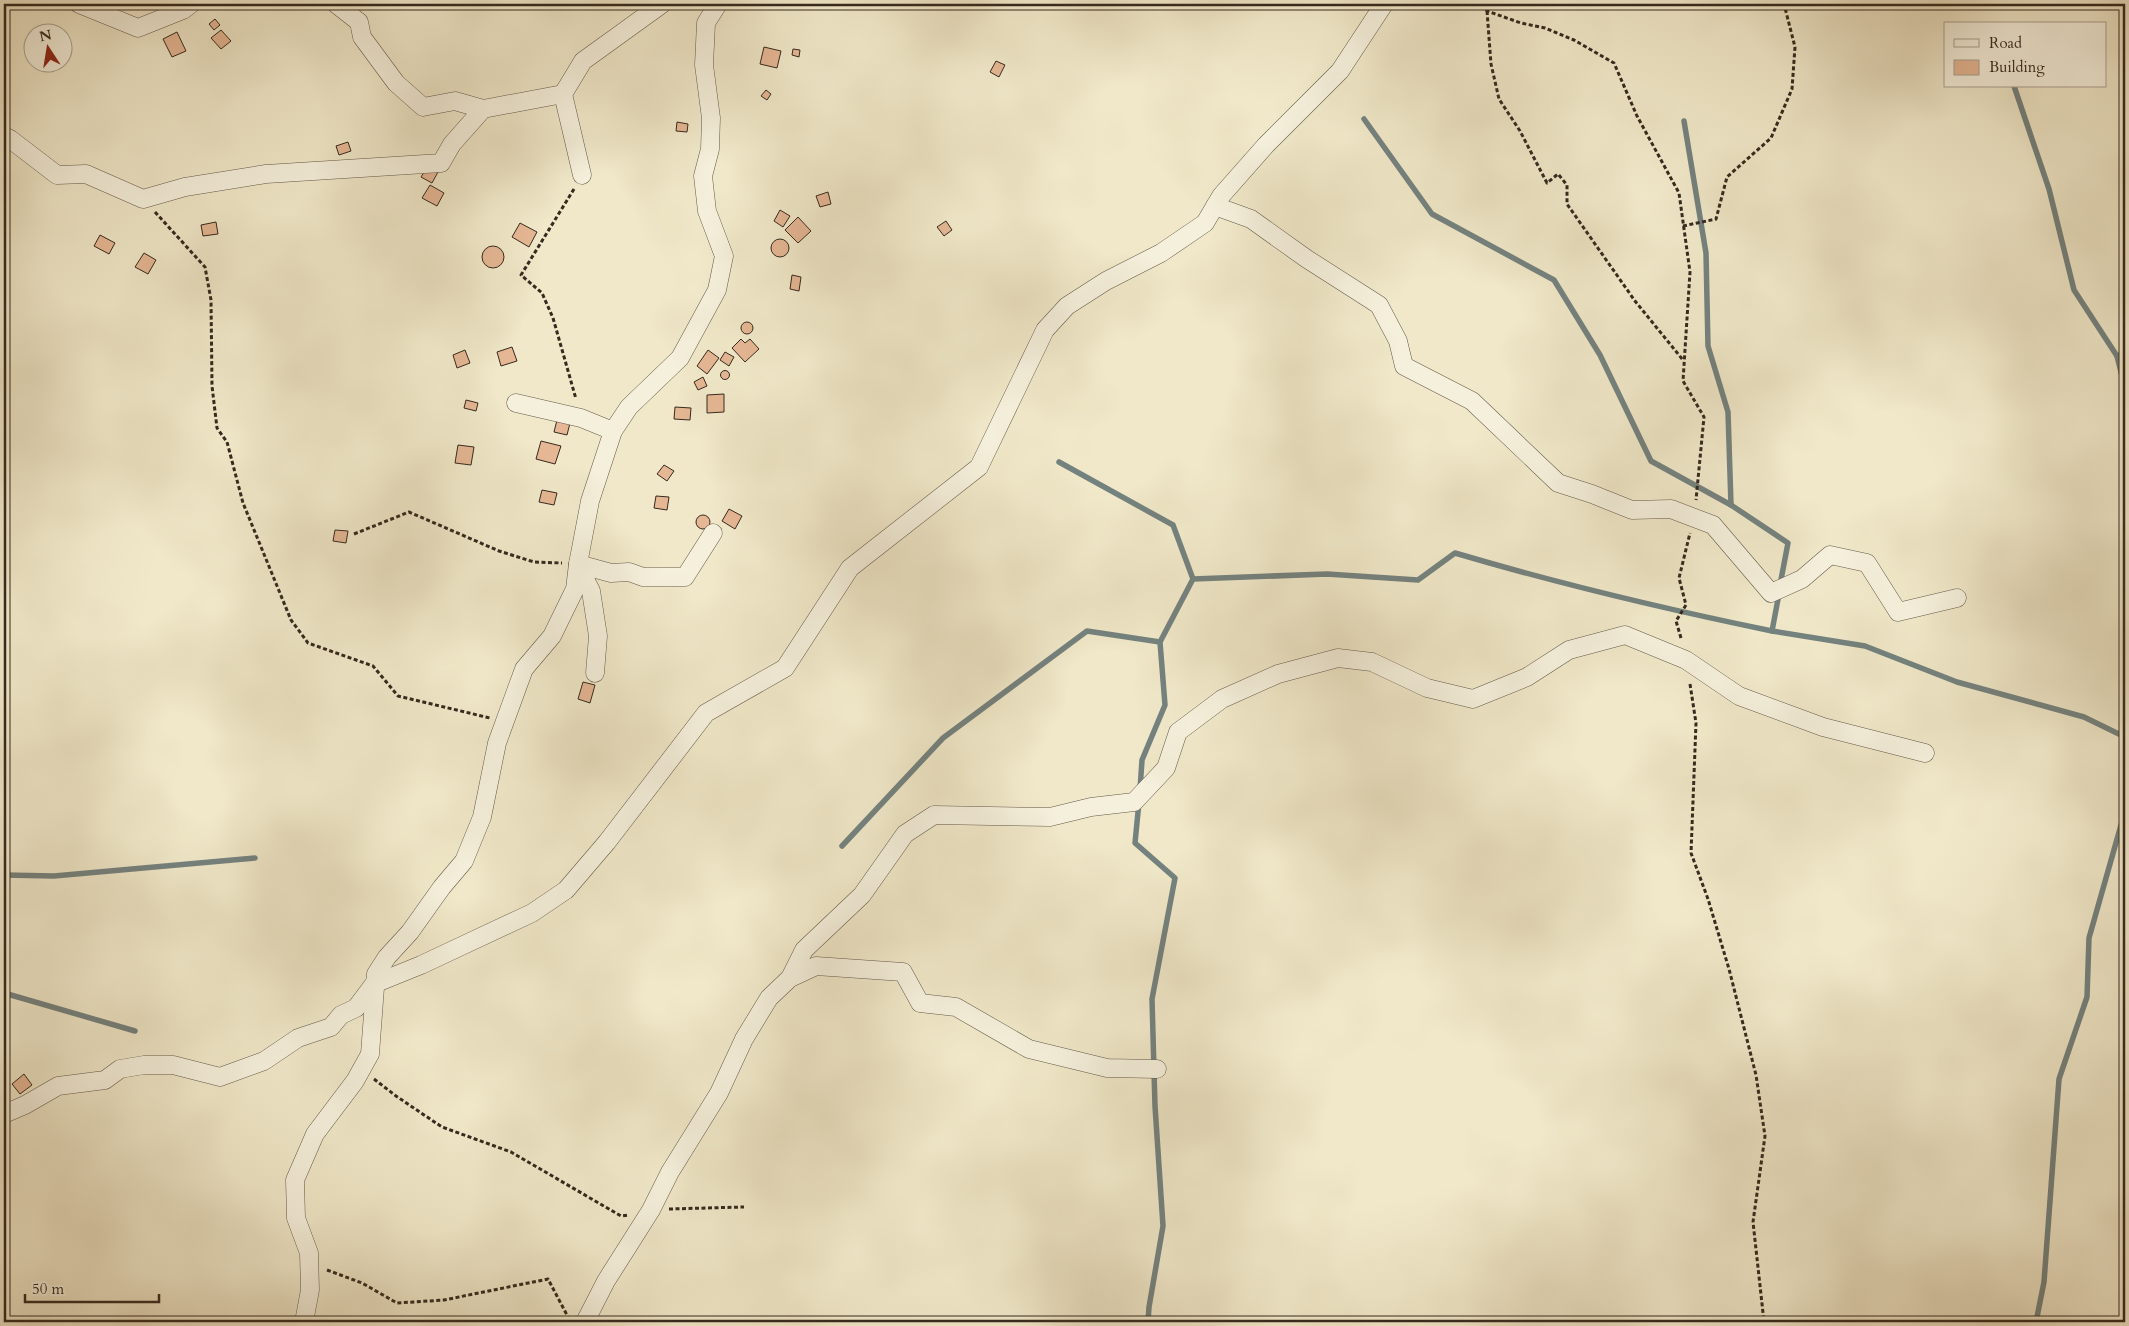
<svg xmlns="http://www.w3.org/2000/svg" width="2129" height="1326" font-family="Cardo,serif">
	<rect width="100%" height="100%" fill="#f0e8c9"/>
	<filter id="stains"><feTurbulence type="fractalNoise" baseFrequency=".004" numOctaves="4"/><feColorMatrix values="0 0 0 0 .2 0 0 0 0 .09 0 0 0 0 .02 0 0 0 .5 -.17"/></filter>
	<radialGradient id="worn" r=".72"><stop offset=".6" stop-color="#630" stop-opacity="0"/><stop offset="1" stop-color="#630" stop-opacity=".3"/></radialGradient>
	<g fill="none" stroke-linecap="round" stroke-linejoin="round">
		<g stroke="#74827f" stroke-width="5.5">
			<polyline points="2014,86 2049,189 2074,290 2117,356"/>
			<polyline points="1364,119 1432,214 1554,280 1600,355 1651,461 1731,505 1788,543 1780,585"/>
			<polyline points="1684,121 1706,253 1708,346 1728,412 1731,505"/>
			<polyline points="2125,353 2117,356 2125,388"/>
			<path d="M1059,462L1173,525L1193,579L1327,574L1418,580L1455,553C1560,584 1665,609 1772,631"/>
			<polyline points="1779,594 1772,631 1865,646 1957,682 2084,717 2125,737"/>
			<polyline points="1140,790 1142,760 1165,705 1160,642"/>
			<polyline points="1139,802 1135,843 1175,878 1152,999 1155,1106 1163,1226 1149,1307 1148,1322"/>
			<polyline points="842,846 943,738 1087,631 1160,642 1193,579"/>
			<polyline points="4,875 54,876 255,858"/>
			<polyline points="4,993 135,1031"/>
			<polyline points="2036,1322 2044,1282 2059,1079 2087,997 2089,938 2125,811"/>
		</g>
	</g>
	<g fill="#e5b794" stroke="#36291f">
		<polygon points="215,19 220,25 214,30 209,24"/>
		<polygon points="221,30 231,41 221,49 211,38"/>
		<polygon points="177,32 186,51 172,57 163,39"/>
		<polygon points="764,47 781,51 777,68 760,64"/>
		<polygon points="793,49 800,50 799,57 792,55"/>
		<polygon points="996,61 1005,65 999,77 990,72"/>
		<polygon points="766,90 771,94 767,100 761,96"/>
		<polygon points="677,122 688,124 687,132 676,131"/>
		<polygon points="348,142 351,151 339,155 336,146"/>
		<polygon points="428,166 438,172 432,183 421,177"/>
		<polygon points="430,185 444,193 437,206 422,198"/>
		<polygon points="828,192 831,204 820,207 816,196"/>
		<polygon points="780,210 790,216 783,227 774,221"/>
		<polygon points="798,217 811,231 798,243 785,230"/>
		<polygon points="946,221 952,230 944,236 937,227"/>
		<polygon points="216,222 218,234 203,236 201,225"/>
		<polygon points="520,223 537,232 529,247 512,237"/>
		<polygon points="100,235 115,243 109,254 94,246"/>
		<circle cx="780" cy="248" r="9"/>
		<circle cx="493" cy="257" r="11"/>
		<polygon points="144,253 156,260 148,274 135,267"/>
		<polygon points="792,275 801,277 799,291 790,289"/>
		<circle cx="747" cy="328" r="6"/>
		<polygon points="741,339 745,343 750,339 759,349 745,362 732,348"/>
		<polygon points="512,347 517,361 501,366 497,352"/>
		<polygon points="465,350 470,363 457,368 453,355"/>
		<polygon points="708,350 719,358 707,374 697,366"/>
		<polygon points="725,352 734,357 729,366 720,360"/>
		<circle cx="725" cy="375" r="4.5"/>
		<polygon points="703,377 707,386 698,390 694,382"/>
		<polygon points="724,394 724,412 707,413 707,395"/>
		<polygon points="466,400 478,403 476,411 464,408"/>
		<polygon points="675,407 691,408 690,420 674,419"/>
		<polygon points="557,420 570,423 567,435 554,432"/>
		<polygon points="541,441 561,446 555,464 536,459"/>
		<polygon points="458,445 474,447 471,465 455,463"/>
		<polygon points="664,465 674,471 667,481 657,474"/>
		<polygon points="542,490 557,493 554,505 539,502"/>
		<polygon points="656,496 669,497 667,510 654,508"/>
		<polygon points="729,509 742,516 735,529 722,521"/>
		<circle cx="703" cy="522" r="7"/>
		<polygon points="335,530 348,531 346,543 333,541"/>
		<polygon points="583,682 595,685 590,703 578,699"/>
		<polygon points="24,1074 32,1085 20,1094 12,1084"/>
	</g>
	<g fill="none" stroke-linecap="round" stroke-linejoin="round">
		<g stroke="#64594a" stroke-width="19">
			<g id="street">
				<polyline points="79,4 138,28 183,10 191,4"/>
				<polyline points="336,4 359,22 362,37 396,83 423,107 455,101 483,109"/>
				<polyline points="4,136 10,139 57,175 86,174 143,199 185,187 266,174 441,163 452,144 483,109 563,94"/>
				<polyline points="582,175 563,94 583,61 662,4"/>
				<polyline points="1215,206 1251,219 1307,259 1379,305 1398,341 1404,366 1472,401 1558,483 1592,494 1632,510 1671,509 1713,525 1771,593 1802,579 1830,555 1867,563 1898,612 1957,598"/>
				<polyline points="516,403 581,418 613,431"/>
				<polyline points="578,564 611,573 629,572 643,577 685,577 713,533"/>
				<polyline points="578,565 591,591 598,636 595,673"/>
				<polyline points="790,978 804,950 862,895 905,834 934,815 1050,817 1091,807 1134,802 1166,768 1178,732 1222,699 1278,674 1338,658 1372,662 1427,688 1473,699 1527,677 1569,650 1625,635 1686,660 1739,696 1823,727 1925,753"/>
				<polyline points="4,1114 25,1105 58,1086 105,1080 120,1069 144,1065 173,1065 220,1077 264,1061 298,1038 331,1027 341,1015 356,1008 374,984 421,965 532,913 566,890 607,842 706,713 785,668 850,568 979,467 1045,330 1067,306 1106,281 1161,253 1205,223 1221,196 1266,145 1340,71 1384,4"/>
				<polyline points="304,1322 310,1290 309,1253 296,1218 295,1180 315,1134 355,1081 370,1054 376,974 387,957 410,932 442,887 464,861 482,817 497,743 524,669 552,636 575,589 578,564 590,501 613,431 629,407 680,358 717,290 724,256 707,211 703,176 710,149 711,118 704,65 706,23 718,4"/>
				<polyline points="585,1322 606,1281 651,1210 670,1172 719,1093 744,1039 769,998 790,978 816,966 903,972 920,1003 956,1007 1029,1049 1107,1068 1157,1069"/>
			</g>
		</g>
		<g stroke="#36291f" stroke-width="3" stroke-dasharray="4 2.5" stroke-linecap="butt">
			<polyline points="1483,4 1487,11 1521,23 1545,28 1574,40 1614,63 1637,116 1679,193 1690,272 1683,381 1704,417 1696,500"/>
			<polyline points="1487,11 1491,64 1499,99 1520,131 1547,183 1558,174 1567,185 1567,204 1635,301 1683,360"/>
			<polyline points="574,189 521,275 542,293 553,318 576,399"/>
			<polyline points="155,212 205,267 211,300 212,386 217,428 227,442 243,503 291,620 308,643 373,666 398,696 490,718"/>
			<polyline points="1683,226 1716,219 1727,177 1771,138 1792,89 1795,47 1784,4"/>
			<polyline points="354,534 409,512 499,551 534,562 562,563"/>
			<polyline points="1681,638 1676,621 1686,605 1679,578 1690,533"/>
			<polyline points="1690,684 1696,723 1691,853 1708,899 1729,969 1756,1075 1765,1136 1753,1222 1764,1322"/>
			<polyline points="374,1079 396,1096 442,1127 511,1152 621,1216 629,1215"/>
			<polyline points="669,1209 744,1207"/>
			<polyline points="327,1270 362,1283 397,1303 444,1300 548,1279 568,1317"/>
		</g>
		<use href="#street" stroke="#f5f0dc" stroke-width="18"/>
	</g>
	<rect width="2129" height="1326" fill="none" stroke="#f0e8c9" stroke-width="20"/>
	<rect x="5" y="5" width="2119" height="1316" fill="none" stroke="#36291f" stroke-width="2.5"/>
	<rect x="10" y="10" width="2109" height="1306" fill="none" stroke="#36291f"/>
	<rect x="1944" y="22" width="162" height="65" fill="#f5f0dc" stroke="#a9a090"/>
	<rect x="1954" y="39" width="25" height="8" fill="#f5f0dc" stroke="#a9a090"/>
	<text x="1989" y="48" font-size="15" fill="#36291f">Road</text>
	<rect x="1954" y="60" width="25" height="15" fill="#e5b794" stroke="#a9a090"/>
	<text x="1989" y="72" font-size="15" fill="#36291f">Building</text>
	<g transform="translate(48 48) rotate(348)"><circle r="24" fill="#f5f0dc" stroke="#a9a090"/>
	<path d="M0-4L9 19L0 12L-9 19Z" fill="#8f2418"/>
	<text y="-8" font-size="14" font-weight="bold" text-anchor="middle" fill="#36291f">N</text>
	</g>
	<path d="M25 1294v8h134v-8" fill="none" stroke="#36291f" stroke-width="2.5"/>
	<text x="32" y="1294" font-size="15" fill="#36291f" stroke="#f5f0dc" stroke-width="4" paint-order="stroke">50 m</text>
	<rect width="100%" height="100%" filter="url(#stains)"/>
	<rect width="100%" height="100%" fill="url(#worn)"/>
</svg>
